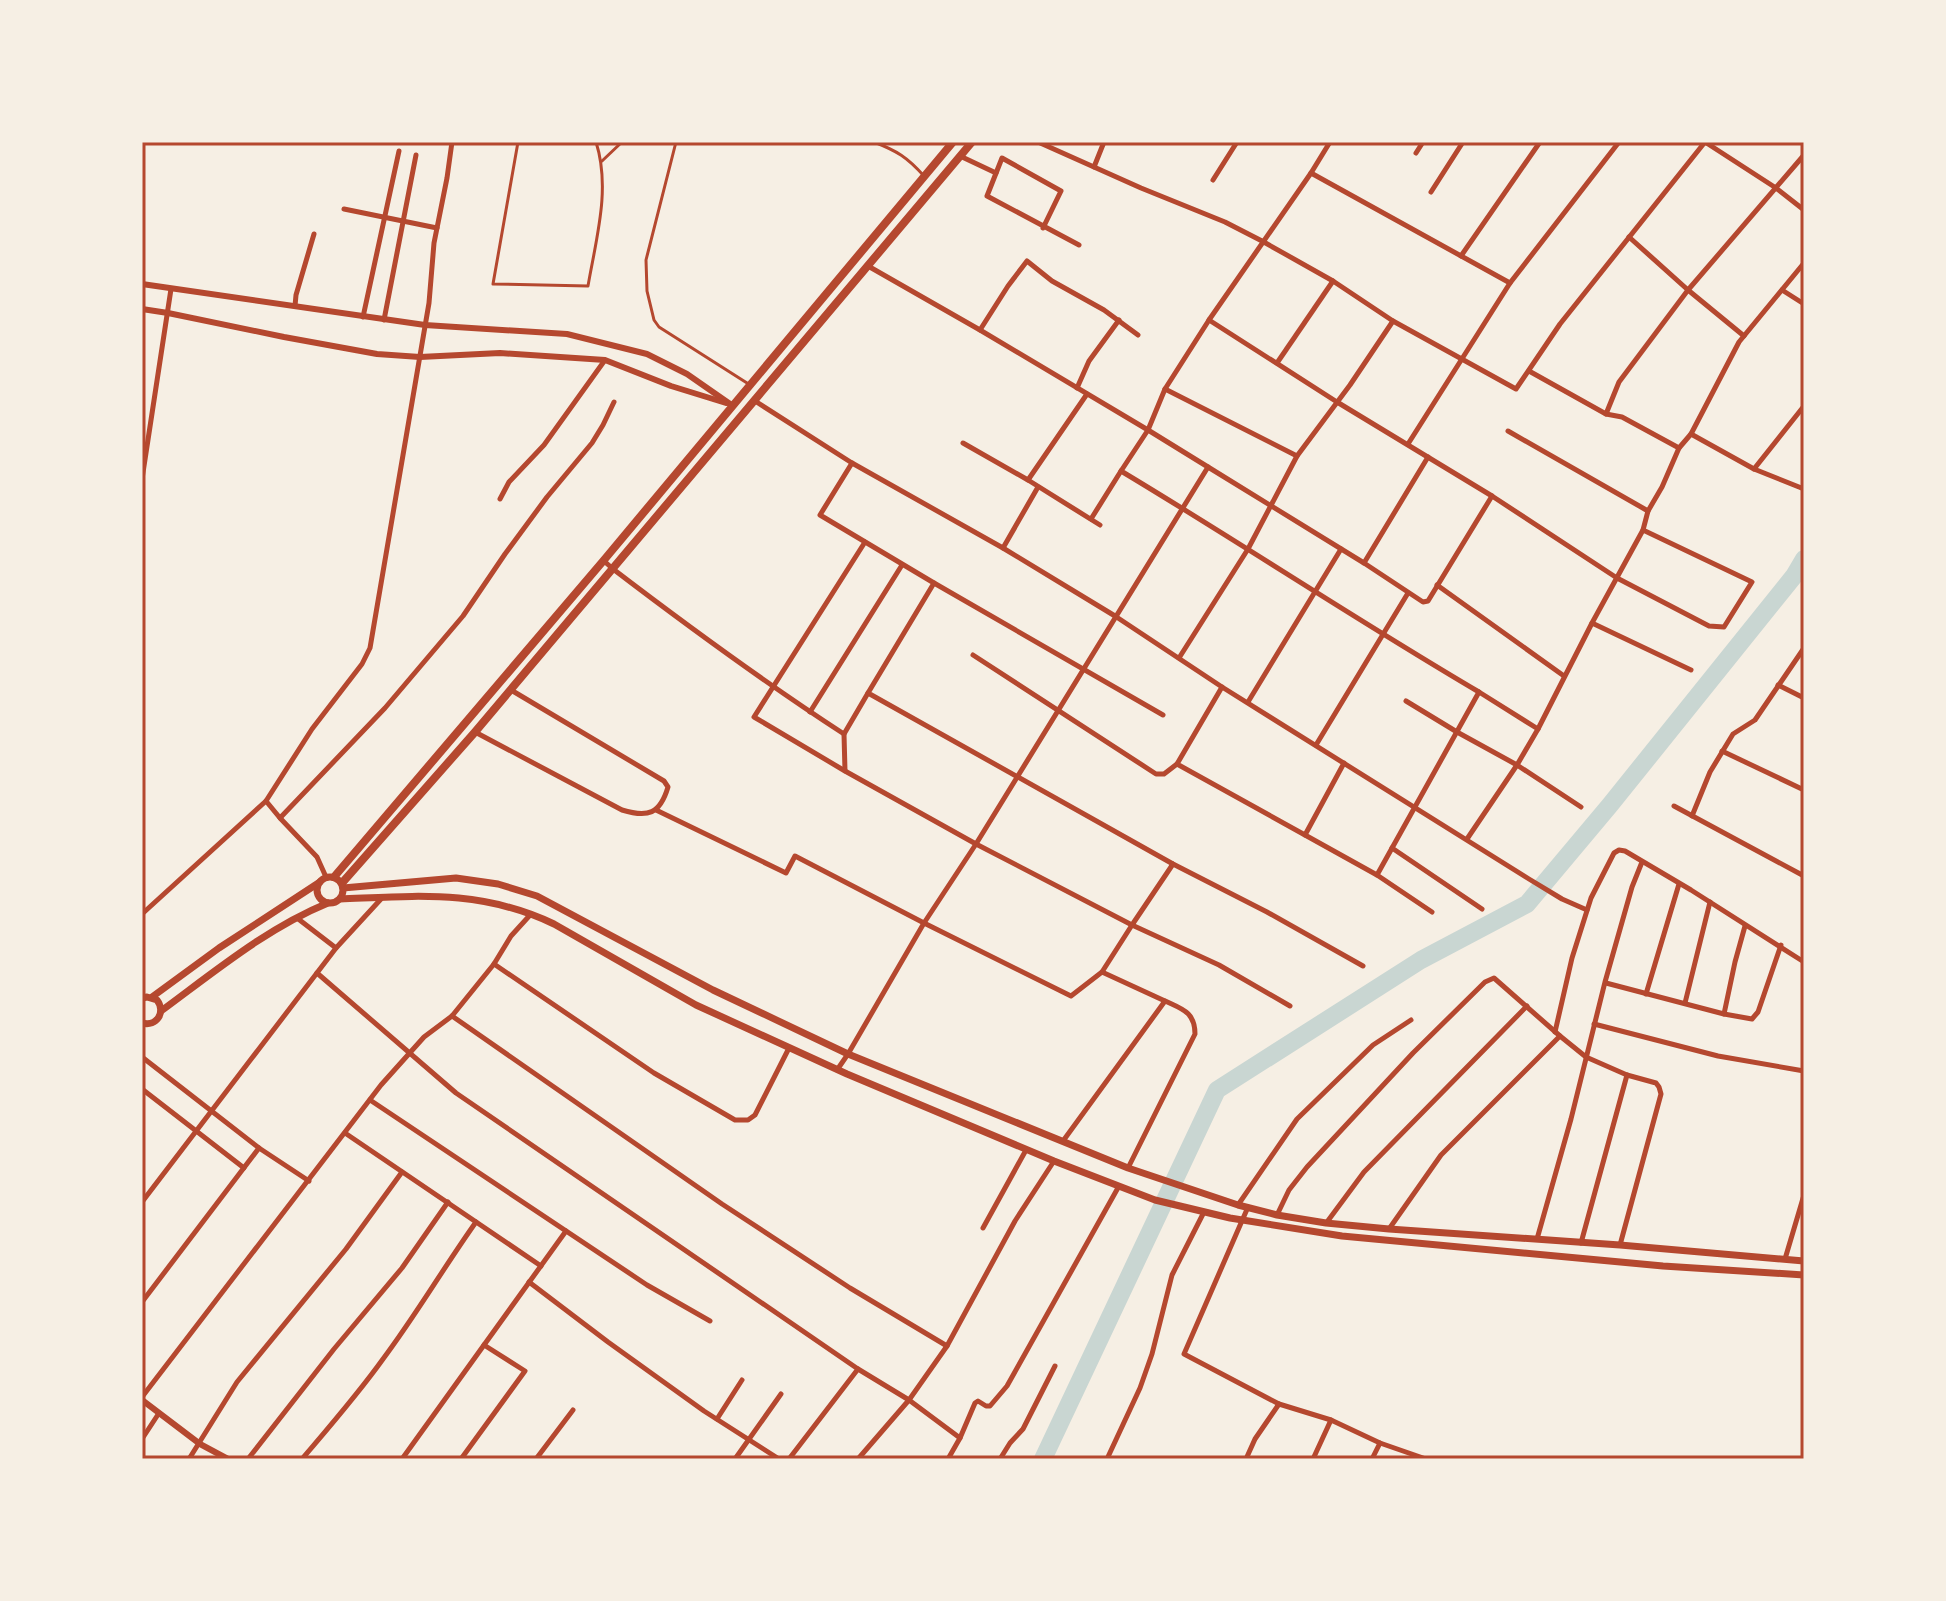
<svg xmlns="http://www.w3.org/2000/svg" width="1946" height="1601" font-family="Barlow,sans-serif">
	<rect width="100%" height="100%" fill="#f6efe4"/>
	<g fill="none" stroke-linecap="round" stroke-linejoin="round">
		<polyline stroke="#c9d6d2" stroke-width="18" points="1043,1459 1217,1090 1421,960 1527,904 1610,805 1794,576 1804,559"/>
		<g stroke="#b5482f" stroke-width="3">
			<path d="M518,142L493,284L588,286C596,239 611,189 596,142"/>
			<polyline points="676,142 646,260 647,291 654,320 659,327 747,383"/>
			<path d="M874,142C897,151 907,157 924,176"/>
			<polyline points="602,161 622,142"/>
		</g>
		<g stroke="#b5482f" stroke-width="5">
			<polyline points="1038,142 1141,188 1225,222 1262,241 1333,281 1393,321 1516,389 1560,324 1705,142"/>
			<polyline points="1705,142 1776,188 1804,210"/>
			<polyline points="1416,153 1423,142"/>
			<polyline points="960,156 996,173"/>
			<polyline points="1094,167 1104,142"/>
			<polyline points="1311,173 1510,283"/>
			<polyline points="1213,180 1237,142"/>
			<polyline points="1431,192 1463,142"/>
			<polyline points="344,209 437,228"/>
			<polyline points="1043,228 1061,191 1002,158 987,196 1079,245"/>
			<polyline points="1629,237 1688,290 1744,336"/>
			<polyline points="1461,256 1540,142"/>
			<path d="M868,266L980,330L1148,430L1121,471C1241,543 1358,621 1479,692L1377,875"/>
			<polyline points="1782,290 1804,304"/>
			<polyline points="295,306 296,295 314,234"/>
			<polyline points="363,317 399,151"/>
			<polyline points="384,320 416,155"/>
			<polyline points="1209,320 1337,402 1492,496 1617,578 1709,626 1724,627 1752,582 1643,530"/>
			<polyline points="980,330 1008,286 1027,261 1052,281 1104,310 1138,335"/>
			<polyline points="1277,363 1333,281"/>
			<polyline points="1529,371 1606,414 1622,417 1679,448"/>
			<polyline points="1077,388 1089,361 1119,320"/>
			<polyline points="1165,389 1297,456"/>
			<polyline points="755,401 852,463 1003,548 1115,616 1222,687 1529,879 1562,899 1587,910"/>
			<polyline points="1606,414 1619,382 1688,290 1804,155"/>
			<polyline points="1508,431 1648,511"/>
			<polyline points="1691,434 1754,469 1804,489"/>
			<polyline points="963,443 1028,480 1100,525"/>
			<polyline points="1408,444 1510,283 1619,142"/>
			<polyline points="852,463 820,515 934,583 868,693 1173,864 1267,912 1363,966"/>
			<polyline points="1208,467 1364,563 1423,602 1428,601 1492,496"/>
			<polyline points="1754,469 1804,406"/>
			<polyline points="142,479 171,289"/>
			<polyline points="1028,480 1087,394"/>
			<polyline points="500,499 509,482 544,445 605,360"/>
			<polyline points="1091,519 1121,471"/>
			<polyline points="865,542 754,717 845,771 976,844 1132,925 1173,864"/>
			<polyline points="1003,548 1038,487"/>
			<path d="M604,561L613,569C689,627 764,682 844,734L868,693"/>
			<polyline points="1364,563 1428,457"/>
			<polyline points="934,583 1163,715"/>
			<polyline points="1437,585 1564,676"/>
			<polyline points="1592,623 1691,670"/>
			<polyline points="973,655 1156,774 1164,774 1177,764"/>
			<polyline points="1179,658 1248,549 1297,456 1350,385 1393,321"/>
			<polyline points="1778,685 1804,698"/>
			<polyline points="1222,687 1177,764 1305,835"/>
			<polyline points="1479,692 1538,729"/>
			<polyline points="1406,701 1457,732 1517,765 1581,807"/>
			<polyline points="1248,702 1341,549"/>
			<polyline points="810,712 902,565"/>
			<path d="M475,732L622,810C648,818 660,814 668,787L664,781L511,690"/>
			<polyline points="844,734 845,771"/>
			<polyline points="1316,745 1408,593"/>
			<polyline points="1722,751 1804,790"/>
			<polyline points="1344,763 1305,835 1377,875 1432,912"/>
			<polyline points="266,801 280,818 385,708 463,616 505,554 547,497 592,443 603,425 614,402"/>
			<polyline points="1674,806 1804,876"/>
			<polyline points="656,810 786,873 795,856 924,923 1071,996 1102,972 1165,1001 1063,1141"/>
			<polyline points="1692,816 1710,772 1733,734 1755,720 1804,648"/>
			<polyline points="280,818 317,857 326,877"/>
			<polyline points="1467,839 1517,765 1538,729 1592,623 1643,530 1648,511 1662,487 1679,448 1691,434 1739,342 1804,263"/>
			<polyline points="1392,848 1482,909"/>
			<polyline points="142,914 266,801 312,729 362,664 370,648 429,303 434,243 447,178 452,142"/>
			<polyline points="297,918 336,948"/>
			<polyline points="494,964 654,1073 735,1120 748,1120 755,1115 789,1048"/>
			<polyline points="1102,972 1132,925 1219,965 1290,1006"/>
			<polyline points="317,973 456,1093 858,1369 909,1400 960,1438"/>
			<polyline points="1606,983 1724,1014 1752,1019 1758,1012 1781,945"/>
			<polyline points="1646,994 1679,884"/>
			<polyline points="1685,1003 1710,902"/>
			<polyline points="1724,1014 1735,962 1745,926"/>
			<polyline points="452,1016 722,1204 850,1288 947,1346"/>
			<polyline points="1594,1024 1718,1056 1804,1071"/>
			<polyline points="1555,1032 1572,958 1591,898 1614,853 1619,850 1625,851 1691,890 1804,962"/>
			<polyline points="142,1057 259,1148 309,1181"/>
			<polyline points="837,1070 848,1054 924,923 976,844 1208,467 1148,430 1165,389 1209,320 1311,173 1330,142"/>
			<polyline points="142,1089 244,1168"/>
			<polyline points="370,1100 647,1285 710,1321"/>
			<polyline points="345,1133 541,1266"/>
			<path d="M1128,1168L1195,1034C1195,1012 1182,1009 1165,1001"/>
			<polyline points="142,1202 336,948 381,899"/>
			<polyline points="1238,1205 1297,1119 1373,1045 1411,1020"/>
			<polyline points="1248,1207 1184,1354 1279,1404 1331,1420 1380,1443 1426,1459"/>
			<polyline points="1277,1215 1289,1190 1307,1167 1413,1053 1485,982 1494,978 1560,1036 1586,1057 1627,1075 1656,1083 1659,1087 1661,1094 1620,1245"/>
			<polyline points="1327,1222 1364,1172 1527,1006"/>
			<polyline points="983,1228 1026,1150"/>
			<polyline points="1389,1229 1441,1155 1560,1036"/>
			<polyline points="1537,1239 1571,1119 1605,982 1632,887 1642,862"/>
			<polyline points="1581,1243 1627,1075"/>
			<polyline points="1785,1259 1804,1195"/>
			<polyline points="529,1282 608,1342 704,1411 779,1459"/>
			<polyline points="142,1302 259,1148"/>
			<polyline points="142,1397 381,1085 424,1037 452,1016 494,964 511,936 531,914"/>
			<polyline points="717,1419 742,1380"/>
			<polyline points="142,1439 159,1413"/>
			<polyline points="189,1459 237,1382 346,1249 402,1172"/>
			<polyline points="248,1459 334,1349 402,1268 448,1202"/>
			<path d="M302,1459C330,1426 358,1394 383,1359C416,1315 444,1267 476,1222"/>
			<polyline points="402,1459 566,1231"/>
			<polyline points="461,1459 525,1371 484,1345"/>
			<polyline points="536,1459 573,1410"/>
			<polyline points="735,1459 781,1394"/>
			<polyline points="789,1459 858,1369"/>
			<polyline points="858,1459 909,1400 947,1346 1015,1221 1054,1161"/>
			<polyline points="948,1459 960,1438 975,1403 978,1401 986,1406 990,1406 1007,1386 1119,1186"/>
			<polyline points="1000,1459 1010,1443 1023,1429 1055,1366"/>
			<polyline points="1107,1459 1140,1388 1152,1354 1172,1275 1204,1212"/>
			<polyline points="1246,1459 1255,1439 1279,1404"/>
			<polyline points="1313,1459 1331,1420"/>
			<polyline points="1372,1459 1380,1443"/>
		</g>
		<g stroke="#b5482f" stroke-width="6">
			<polyline points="142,284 425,325 567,334 647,354 687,374 733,406"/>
			<polyline points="142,309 168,313 284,337 377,354 420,357 500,353 605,360 671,386 726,403"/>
			<polyline points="142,1400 200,1444 228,1459"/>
		</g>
		<g stroke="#b5482f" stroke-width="7">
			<circle cx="330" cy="890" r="13"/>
			<polyline points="343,888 456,878 498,884 537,896 713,990 848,1054 1128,1168 1238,1205 1277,1215 1326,1223 1389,1229 1620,1245 1804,1261"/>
			<path d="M340,899C418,896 480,889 554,924L696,1005L847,1074L1054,1161L1155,1200L1230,1218L1342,1236L1663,1266L1804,1275"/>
			<polyline points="152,997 219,948 320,882"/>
			<path d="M142,998L147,997L157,1000C166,1012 157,1027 142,1023"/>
			<path d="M161,1011C214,972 267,928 328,903"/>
		</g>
		<g stroke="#b5482f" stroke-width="8">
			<polyline points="334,877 604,560 953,142"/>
			<polyline points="342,883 475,732 972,142"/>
		</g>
	</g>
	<rect width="1946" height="1601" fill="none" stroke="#f6efe4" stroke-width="288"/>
	<rect x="144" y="144" width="1658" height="1313" fill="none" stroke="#b5482f" stroke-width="3"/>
</svg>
